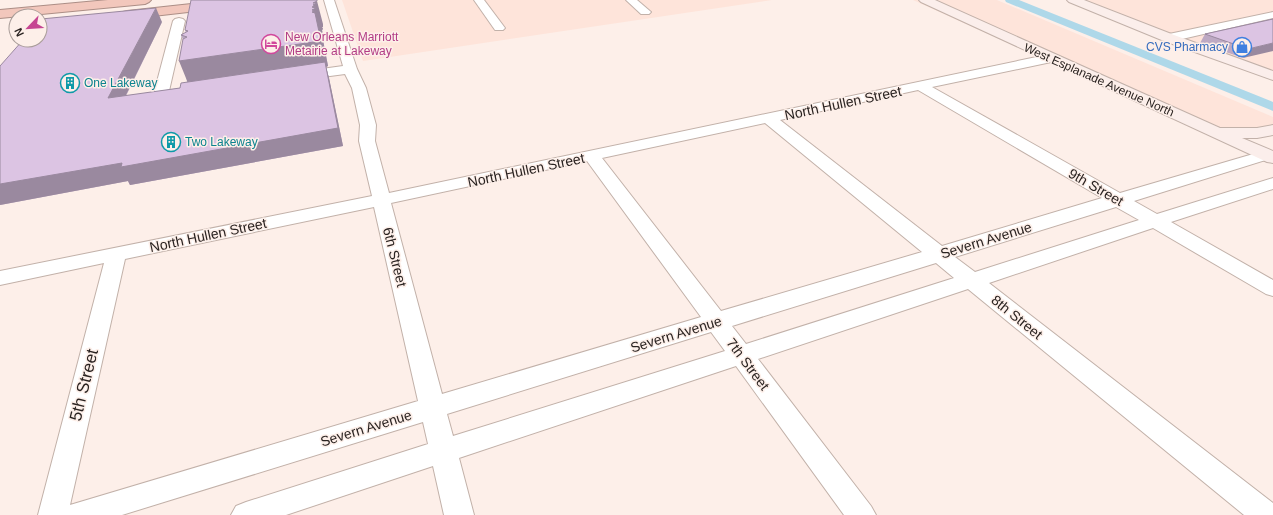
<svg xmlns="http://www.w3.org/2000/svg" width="1273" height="515" font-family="Arial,sans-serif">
	<rect width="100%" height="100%" fill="#fdefe9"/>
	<g fill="#fee4da">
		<polygon points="342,0 772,0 363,61"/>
		<polygon points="913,0 997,0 1273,117 1273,127 1225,141"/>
		<polygon points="1079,0 1273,0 1273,76"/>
	</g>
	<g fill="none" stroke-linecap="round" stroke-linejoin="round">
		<polygon fill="#aed8e9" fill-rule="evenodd" points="1005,0 1019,0 1273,102 1273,111 1006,2"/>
		<g stroke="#c2b1a9" stroke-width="2">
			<g id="street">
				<path d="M324,0H334L357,69L366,88L376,125L375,141L389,193L1051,54L1056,55L1057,58L1056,61L932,87L1120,193L1260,152L1266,150L1272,152L1273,153L1272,158L1134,201L1157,214L1273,178V189L1171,222L1273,280V296L1266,294L1153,228L989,283L1273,503V515H1244L968,289L758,359L871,506L876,515H844L736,366L459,458L474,515H444L433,466L286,515H231L236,506L246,502L428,444L423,422L122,515H38L104,263L0,285V271L372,196L359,141L360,125L352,88L345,74L300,80L295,79L293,76L295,73L300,72L343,66ZM918,90L1102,198L942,246L780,120ZM765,123L922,252L721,311L602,158ZM587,161L701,317L442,394L391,203ZM374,207L418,401L70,505L125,259ZM1116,207L1139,220L975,272L955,257ZM936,263L954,278L746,344L732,326ZM711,332L725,351L453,436L447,414Z"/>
				<polygon points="474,0 484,0 505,28 503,30 495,30"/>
				<polygon points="626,0 637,0 651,12 649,14 641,14"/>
				<polygon points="1273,12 1273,18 1169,42 1165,41 1163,38 1165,35 1169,34"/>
				<path d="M179,18L183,19L185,21L169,91C176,93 183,89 191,91L193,94L191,97L173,100L156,96L154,93L173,21L175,19Z"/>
			</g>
		</g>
		<g stroke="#c2b1a9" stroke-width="2">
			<g id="secondary">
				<polygon points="919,0 935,0 1220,128 1257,128 1273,125 1273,135 1257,138 1242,138 1273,151 1273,163 1267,162 921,2"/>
				<polygon points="1067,0 1084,0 1174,35 1273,71 1273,80 1164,41 1069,2"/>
			</g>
		</g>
		<g stroke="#ac8e86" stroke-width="2">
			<g id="highway">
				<polygon points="108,0 151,0 149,2 145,4 0,18 0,10"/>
				<polygon points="228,0 265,0 263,2 259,4 127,19 123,18 121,15 123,12 127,11"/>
			</g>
		</g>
		<use href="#street" fill="#fff" fill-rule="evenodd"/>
		<use href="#secondary" fill="#fbeeeb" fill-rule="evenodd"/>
		<use href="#highway" fill="#f2c7bc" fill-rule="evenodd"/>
	</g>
	<g fill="#bda9c3">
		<polygon points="1273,19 1243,58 1200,43 1205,34"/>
		<polygon points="162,22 126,96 180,88 187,82 183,40 181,35 186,33 185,30 323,24 323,27 322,27 323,29 322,30 323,35 322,35 328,66 326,67 329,78 343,146 130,185 128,181 0,205"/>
	</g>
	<g fill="#9a899f">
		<polygon points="317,1 323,24 323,27 322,27 323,29 322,30 323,35 322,35 328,66 326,67 329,78 343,146 130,185 128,181 0,205 0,184 190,88 179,61"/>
		<polygon points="156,8 162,22 116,115 108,98"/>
		<polygon points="1273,43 1273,51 1243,58 1248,49"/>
	</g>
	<g fill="#dcc4e3" stroke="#9a899f">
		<polygon points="191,0 317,0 317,1 313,3 317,3 313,5 316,6 312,7 316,8 312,10 316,11 312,12 315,13 321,41 179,61 183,39 187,37 181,35 188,31 185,30"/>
		<polygon points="156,8 108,98 180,88 181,83 325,62 338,128 121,167 122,163 0,184 0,66 23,40 40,40 40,20 41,19"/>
		<polygon points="1273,19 1273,43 1248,49 1205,34"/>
	</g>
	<defs>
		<g id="hotel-ring" transform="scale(1)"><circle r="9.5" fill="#fdefe9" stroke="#d1479c" stroke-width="1.5"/><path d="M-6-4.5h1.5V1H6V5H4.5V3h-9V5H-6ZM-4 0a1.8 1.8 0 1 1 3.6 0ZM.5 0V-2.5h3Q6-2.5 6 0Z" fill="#d1479c"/></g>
		<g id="shop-ring" transform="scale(1)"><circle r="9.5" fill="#fdefe9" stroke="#3f7fe0" stroke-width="1.5"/><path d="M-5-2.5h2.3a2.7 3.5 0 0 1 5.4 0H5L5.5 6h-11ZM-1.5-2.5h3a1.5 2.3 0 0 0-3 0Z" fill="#3f7fe0"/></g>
		<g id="building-ring" transform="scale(1)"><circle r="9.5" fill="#fdefe9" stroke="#0f9aa8" stroke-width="1.5"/><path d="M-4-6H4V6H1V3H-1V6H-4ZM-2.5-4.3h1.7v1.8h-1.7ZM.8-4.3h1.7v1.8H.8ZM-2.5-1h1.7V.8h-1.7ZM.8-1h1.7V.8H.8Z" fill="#0f9aa8"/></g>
	</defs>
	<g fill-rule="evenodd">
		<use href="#hotel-ring" x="271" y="44"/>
		<use href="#shop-ring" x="1242" y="47"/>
		<use href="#building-ring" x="70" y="83"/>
		<use href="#building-ring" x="171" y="142"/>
	</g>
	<g text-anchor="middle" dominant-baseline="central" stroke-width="3" stroke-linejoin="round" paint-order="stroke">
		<g font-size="12" fill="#b23c85" stroke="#fdefe9" text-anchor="start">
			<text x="285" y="37">New Orleans Marriott<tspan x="285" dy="14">Metairie at Lakeway</tspan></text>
		</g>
		<g font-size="12" fill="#366cbe" stroke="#fdefe9" text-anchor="end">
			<text x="1228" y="47">CVS Pharmacy</text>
		</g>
		<g font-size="12" fill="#2a2321" stroke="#fdefe9">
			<text transform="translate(1099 80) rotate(24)">West Esplanade Avenue North</text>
		</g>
		<g font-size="12" fill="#0d838f" stroke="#fdefe9" text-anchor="start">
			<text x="84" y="83">One Lakeway</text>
			<text x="185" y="142">Two Lakeway</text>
		</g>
		<g font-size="14" fill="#2a2321" stroke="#fdefe9">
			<text transform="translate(843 103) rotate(-12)">North Hullen Street</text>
			<text transform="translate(526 170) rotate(-12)">North Hullen Street</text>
			<text transform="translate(1096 187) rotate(30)">9th Street</text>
			<text transform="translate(208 235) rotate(-12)">North Hullen Street</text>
			<text transform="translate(986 240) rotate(-17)">Severn Avenue</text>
			<text transform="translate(395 257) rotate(76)">6th Street</text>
			<text transform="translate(1017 317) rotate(39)">8th Street</text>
			<text transform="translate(676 334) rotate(-17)">Severn Avenue</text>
			<text transform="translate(748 364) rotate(53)">7th Street</text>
			<text transform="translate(366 428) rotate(-17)">Severn Avenue</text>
		</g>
		<g font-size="17" fill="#2a2321" stroke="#fdefe9">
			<text transform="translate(84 385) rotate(-76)">5th Street</text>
		</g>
	</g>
	<g transform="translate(28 28) rotate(245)"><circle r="19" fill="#fdefe9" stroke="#a99d99"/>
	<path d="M0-3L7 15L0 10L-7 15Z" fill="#c64692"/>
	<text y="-6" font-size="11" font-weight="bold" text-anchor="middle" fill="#2a2321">N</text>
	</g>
</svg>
